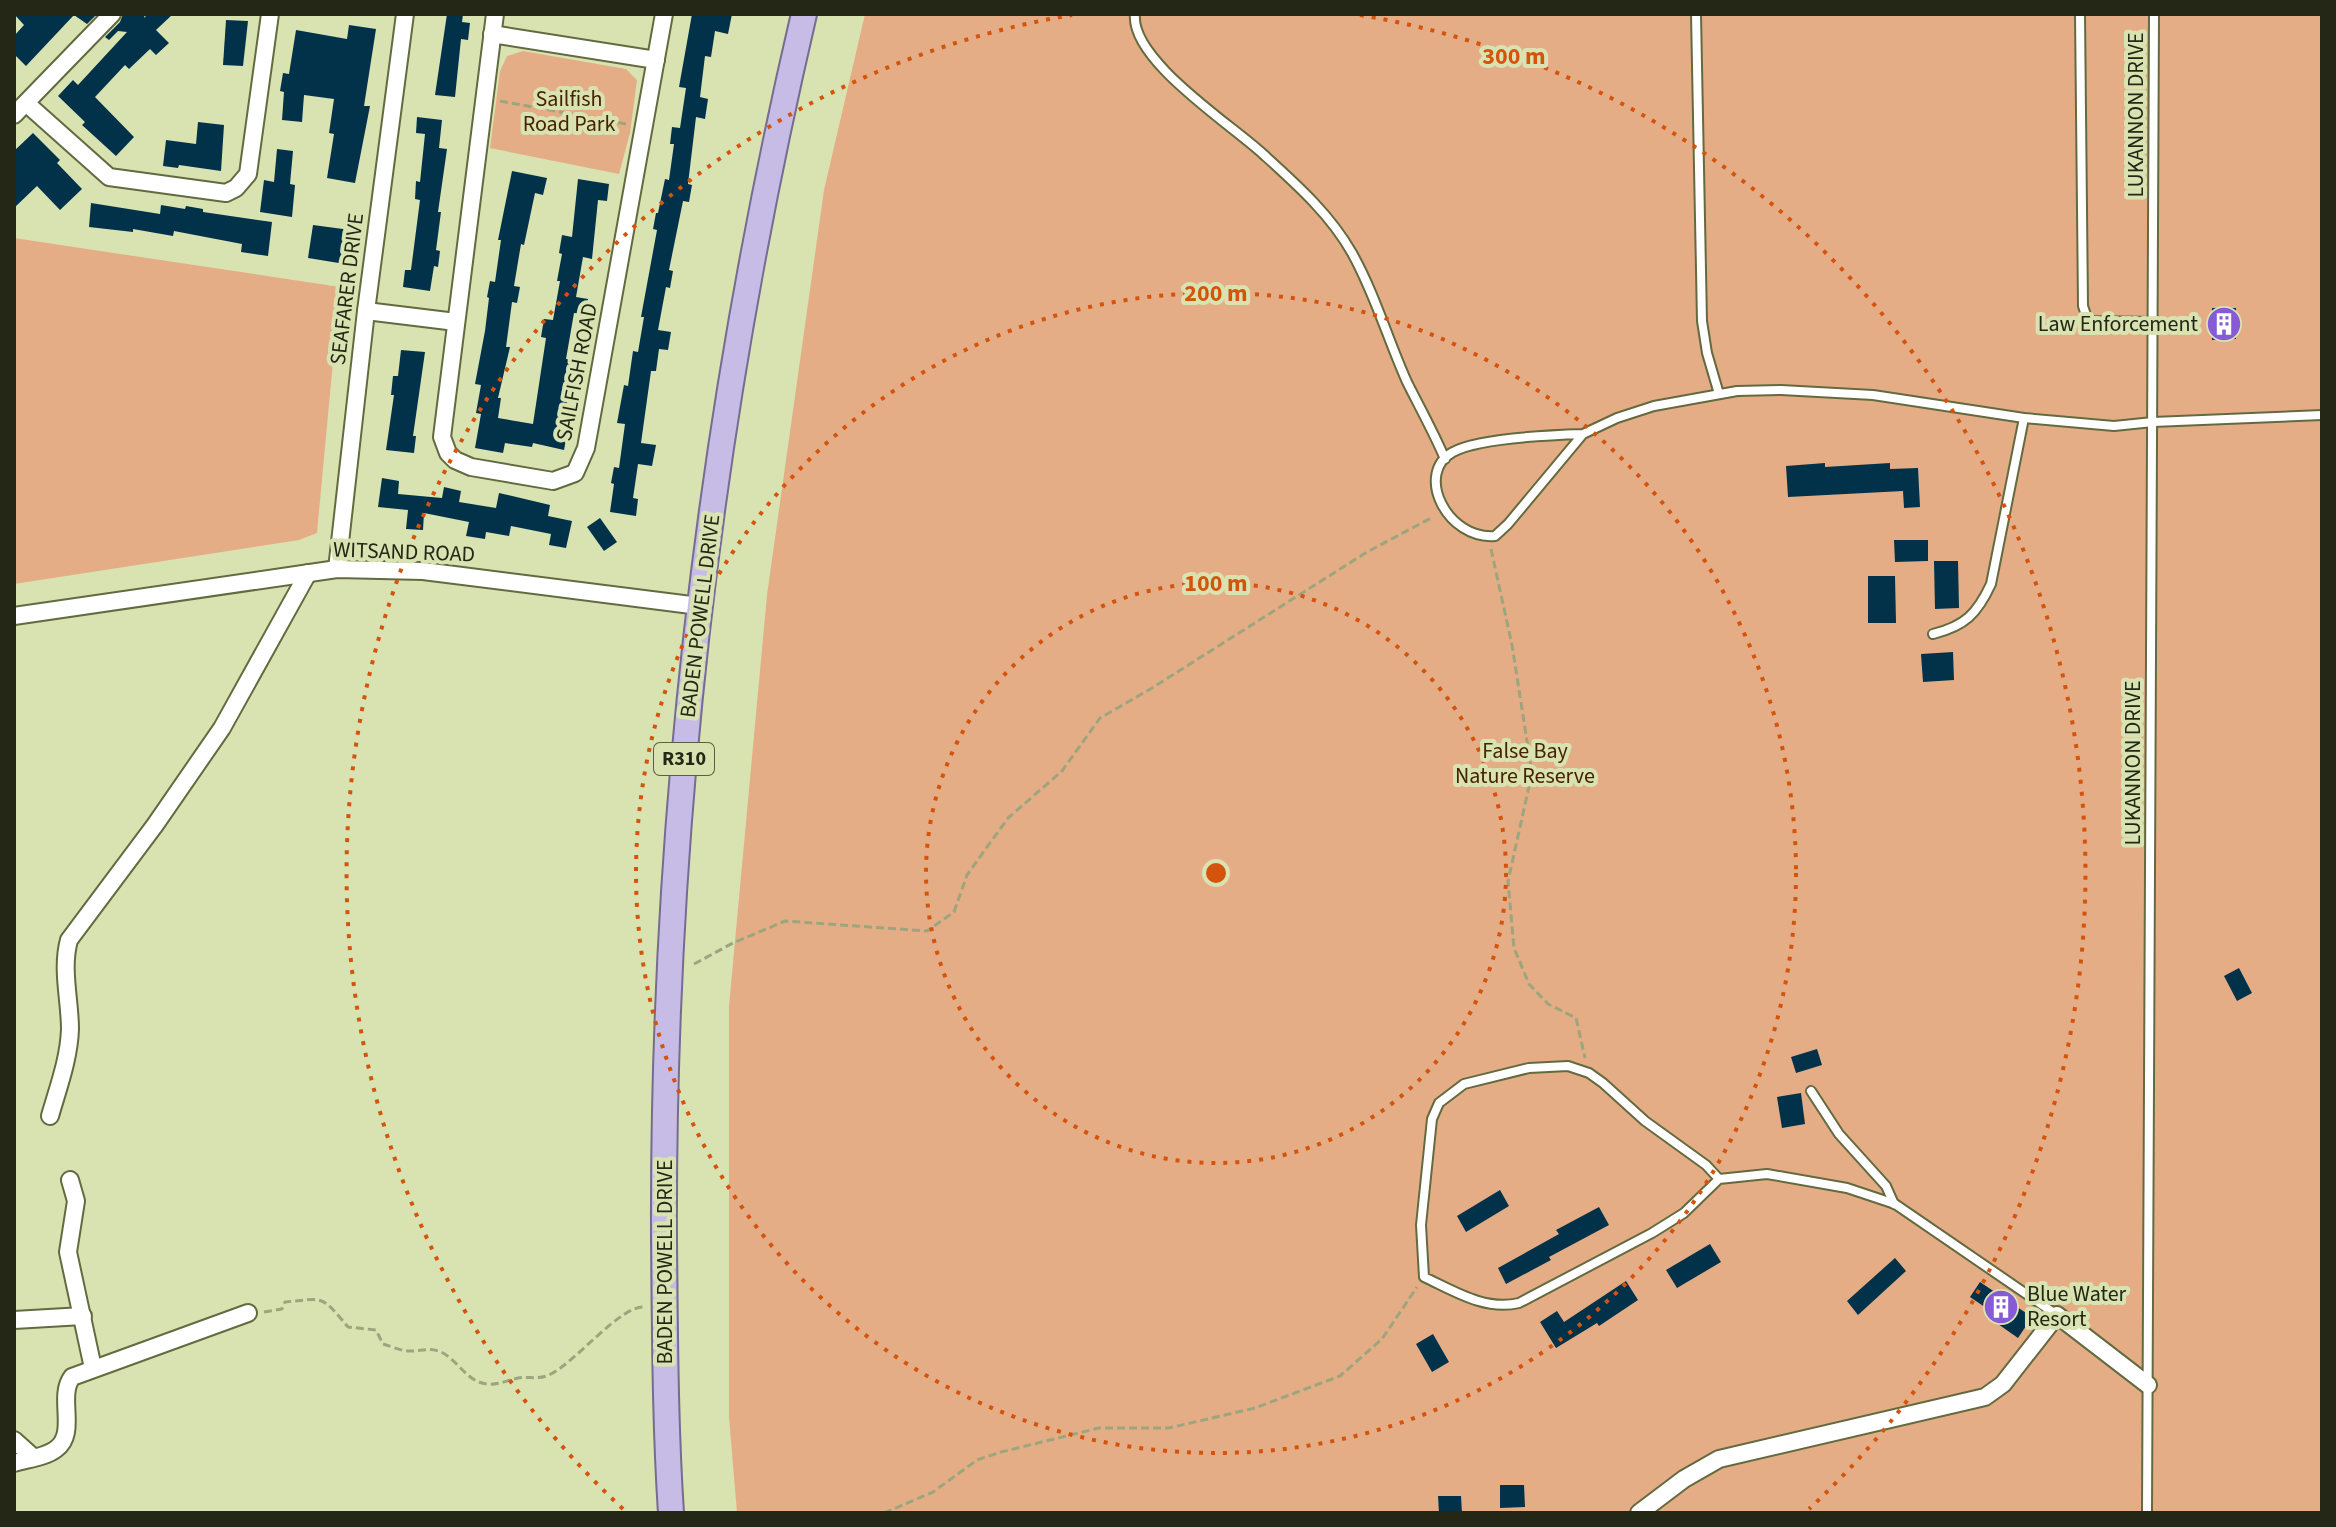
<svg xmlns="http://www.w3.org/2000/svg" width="2336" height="1527" font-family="'Source Sans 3',sans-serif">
	<rect width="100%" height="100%" fill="#d9e3b2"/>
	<g fill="#e5ad86">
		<polygon points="865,14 2322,14 2322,1513 737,1513 729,1417 729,1006 767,595 824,190"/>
		<polygon points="523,51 626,69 637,80 630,133 619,174 490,148 500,71 507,56"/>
		<polygon points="14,238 340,287 317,533 299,540 14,584"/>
	</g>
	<g fill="#01324a">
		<polygon points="14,14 97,14 87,24 74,15 26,66 14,54 14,36 24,25"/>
		<polygon points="123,14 145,14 144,18 148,14 173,14 156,30 169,43 156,55 150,49 129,69 125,65 95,97 134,137 116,156 82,125 85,122 58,96 73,80 78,85 127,32 118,31 109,40 105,37 120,22"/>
		<polygon points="447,14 463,14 462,22 470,23 468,40 461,39 455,97 435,95"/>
		<polygon points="692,14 732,14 728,34 715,31 711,57 705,56 700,97 708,99 705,119 696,117 688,184 692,185 689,202 683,201 669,270 673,271 670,288 666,287 658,330 671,332 668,350 659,349 656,371 651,371 641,443 656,445 652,466 638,464 633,498 638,499 636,516 610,512 614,484 611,483 614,467 619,468 625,424 617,423 624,385 628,386 633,351 638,352 644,317 641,317 657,230 653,229 656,213 658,213 665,179 669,180 674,144 670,144 672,127 680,128 686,88 679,87"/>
		<polygon points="226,20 248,21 243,66 223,65"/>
		<polygon points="349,25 376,29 364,106 370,106 355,183 327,178 334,134 329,133 334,99 304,95 302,122 282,120 284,92 280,91 283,73 289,74 296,30 347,39"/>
		<polygon points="417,117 442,120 439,148 447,149 438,212 441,212 436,250 440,251 438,267 434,266 430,291 403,287 405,270 411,270 420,200 415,199 416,181 420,182 425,134 416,133"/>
		<polygon points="198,122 224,125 221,171 179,165 178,168 163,166 166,140 196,144"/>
		<polygon points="33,133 60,160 57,163 82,189 60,210 37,186 14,208 14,151"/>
		<polygon points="277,149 293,151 290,184 295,185 292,217 260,212 264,180 274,182"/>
		<polygon points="512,171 547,178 543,195 535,193 524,245 521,244 514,286 520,287 517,303 512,302 506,347 510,347 498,398 501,398 498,418 533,424 546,338 541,337 544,319 553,320 560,281 557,281 562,254 559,253 562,235 572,237 578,179 609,184 607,201 598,200 592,259 583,257 576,297 588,299 585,314 574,313 566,359 577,361 574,378 571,377 564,423 569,424 564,450 533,443 532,447 505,443 503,453 475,448 481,414 476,413 481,385 475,384 485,331 489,298 487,297 490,281 495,282 501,240 498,240"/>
		<polygon points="91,203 160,214 161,205 185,209 186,206 203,209 203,212 272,222 268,256 241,252 242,244 174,231 173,236 133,229 133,232 89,227"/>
		<polygon points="313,225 343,229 349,239 345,264 308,258"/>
		<polygon points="2212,308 2236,308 2236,339 2212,340"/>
		<polygon points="401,350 425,352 413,436 416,436 414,453 386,450 394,395 391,395 393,376 398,376"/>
		<polygon points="1825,463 1825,467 1890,463 1890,469 1918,468 1920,507 1904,508 1903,491 1788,497 1786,466"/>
		<polygon points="382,478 399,481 398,494 442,498 444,487 461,491 459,502 496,508 499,493 550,505 548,516 572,521 566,548 549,545 551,534 511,526 509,536 486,532 485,539 466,536 469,522 424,513 423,530 406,529 408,510 378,507"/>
		<polygon points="600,518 617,542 604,551 587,527"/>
		<polygon points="1894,540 1928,540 1928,561 1895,562"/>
		<polygon points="1934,561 1958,561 1959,608 1935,609"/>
		<polygon points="1868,576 1895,576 1896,623 1868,623"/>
		<polygon points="1953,652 1954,680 1923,682 1921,654"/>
		<polygon points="2239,968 2252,993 2237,1001 2224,976"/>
		<polygon points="1817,1049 1822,1065 1796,1073 1791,1057"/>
		<polygon points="1801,1093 1805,1124 1782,1128 1777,1097"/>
		<polygon points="1500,1190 1509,1206 1466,1232 1457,1216"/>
		<polygon points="1599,1207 1609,1225 1549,1257 1551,1260 1506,1284 1498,1268 1559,1234 1556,1230"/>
		<polygon points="1710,1244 1721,1262 1677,1288 1666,1270"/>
		<polygon points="1895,1258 1906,1271 1858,1315 1847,1301"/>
		<polygon points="1626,1281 1638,1300 1599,1326 1597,1323 1556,1348 1540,1322 1557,1311 1564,1322"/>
		<polygon points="1980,1282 2032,1317 2018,1338 1998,1324 2001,1318 1970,1297"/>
		<polygon points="1433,1334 1449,1362 1432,1372 1416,1344"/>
		<polygon points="1500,1485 1524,1485 1525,1507 1500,1508"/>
		<polygon points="1438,1496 1461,1496 1462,1513 1439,1513"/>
	</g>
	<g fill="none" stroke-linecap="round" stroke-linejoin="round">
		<g stroke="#636a3f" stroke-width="12">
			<g id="lane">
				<path d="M1135,14C1130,60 1232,125 1263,154C1296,184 1330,214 1352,253C1375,294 1388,340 1407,382C1420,408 1434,433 1445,459"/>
				<polyline points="1696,14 1702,321 1707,353 1719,394"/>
				<polyline points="2080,14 2083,306 2086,315 2092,321 2153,322"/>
				<path d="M1583,434C1552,435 1478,438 1453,452C1414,473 1447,540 1495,536L1508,524L1583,434L1617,418L1654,406L1737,391L1781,390L1873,395L2024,418L2114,426L2153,422L2322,415"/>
				<path d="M1933,634C1965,626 1977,614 1991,584L2024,418"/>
				<polyline points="1811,1091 1839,1134 1886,1186 1894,1204"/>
				<path d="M1719,1179L1706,1165L1645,1121L1603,1083L1589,1073L1568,1066L1529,1068L1464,1084L1439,1103L1432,1119L1421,1225L1424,1277C1454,1291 1485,1311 1519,1303L1652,1233L1684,1213L1719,1179L1767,1174L1847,1188L1895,1204L2057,1315"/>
				<polyline points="2147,1513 2154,14"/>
			</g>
		</g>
		<g stroke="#636a3f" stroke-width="20">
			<g id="street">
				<polyline points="495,14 442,437 448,453 455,460 471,467 553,481 575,473 586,448 664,14"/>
				<polyline points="492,34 656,60"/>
				<polyline points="26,103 109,177 226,193 236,188 248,174 270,14"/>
				<polyline points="14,115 112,14"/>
				<polyline points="366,311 456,322"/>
				<polyline points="337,569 366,311 405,14"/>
				<polyline points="14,616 337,569 423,571 699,606"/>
				<path d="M50,1116C58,1088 69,1059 70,1029C70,1000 61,969 69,940L155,825L222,728L308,573"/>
				<polyline points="70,1180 76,1201 68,1252 93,1368"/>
				<polyline points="14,1320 83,1316"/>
				<polyline points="14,1440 33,1457"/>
				<path d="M14,1463C27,1459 46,1457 56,1449C78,1433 57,1397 72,1377L248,1313"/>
				<polyline points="1639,1513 1684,1479 1719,1459 1985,1397 2003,1384 2057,1315 2148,1385"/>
			</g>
		</g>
		<g stroke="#766b90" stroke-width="28">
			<path id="primary" d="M671,1513C665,1422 665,1331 664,1240C662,827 710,416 804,14"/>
		</g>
		<g stroke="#9da57e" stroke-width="3" stroke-dasharray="8 4" stroke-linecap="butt">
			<polyline points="500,101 626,124"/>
			<polyline points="1491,549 1512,645 1532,773 1508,881 1514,948 1529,984 1548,1004 1576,1018 1585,1058"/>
			<polyline points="694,964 733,943 785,921 927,931 954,912 967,875 1008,818 1062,771 1100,718 1152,688 1367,552 1433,517"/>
			<path d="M264,1312L282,1309L285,1302C326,1298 321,1295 348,1327L376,1330L383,1344C390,1346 399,1350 407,1351C420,1352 430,1346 443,1353C459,1362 468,1383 488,1384C499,1385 508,1380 518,1378C528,1376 538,1380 549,1375C576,1362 619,1307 643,1307"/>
			<polyline points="884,1513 933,1492 977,1460 1001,1452 1099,1428 1169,1428 1255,1408 1340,1376 1382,1339 1417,1287"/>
		</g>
		<use href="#lane" stroke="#fff" stroke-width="8"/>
		<use href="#street" stroke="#fff" stroke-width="16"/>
		<use href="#primary" stroke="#c7bce5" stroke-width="24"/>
	</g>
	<g fill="none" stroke="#d4540d" stroke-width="4" stroke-dasharray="4 8">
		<circle cx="1216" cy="873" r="290"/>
		<circle cx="1216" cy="873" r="580"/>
		<path d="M623 1509A870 870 0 0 1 1072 15M1360 15A870 870 0 0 1 1809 1509"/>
	</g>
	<defs>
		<g id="building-disc" transform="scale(1.8)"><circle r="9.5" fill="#865bd5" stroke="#d9e3b2"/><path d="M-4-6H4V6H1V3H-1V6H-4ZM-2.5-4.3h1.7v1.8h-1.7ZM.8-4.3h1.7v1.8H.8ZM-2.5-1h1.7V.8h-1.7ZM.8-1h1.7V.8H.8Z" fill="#fff"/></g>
	</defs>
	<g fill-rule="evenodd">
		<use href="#building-disc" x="2224" y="324"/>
		<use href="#building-disc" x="2001" y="1307"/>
	</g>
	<g text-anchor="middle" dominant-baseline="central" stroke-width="8" stroke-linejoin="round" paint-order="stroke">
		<rect fill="#d9e3b2" stroke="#5a5f44" stroke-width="2" x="654" y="743" width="60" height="32" rx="6"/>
		<g font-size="20" font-weight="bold" fill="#242715">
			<text x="684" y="759">R310</text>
		</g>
		<g font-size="22" fill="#472200" stroke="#d9e3b2">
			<text x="569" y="99">Sailfish<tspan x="569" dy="25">Road Park</tspan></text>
			<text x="1525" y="751">False Bay<tspan x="1525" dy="25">Nature Reserve</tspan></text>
		</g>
		<g font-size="22" fill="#242715" stroke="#d9e3b2">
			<text transform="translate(2136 115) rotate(-90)">LUKANNON DRIVE</text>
			<text transform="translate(347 289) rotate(-83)">SEAFARER DRIVE</text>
			<text transform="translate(577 372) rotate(-79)">SAILFISH ROAD</text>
			<text transform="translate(404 552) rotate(2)">WITSAND ROAD</text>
			<text transform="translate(700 616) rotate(-83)">BADEN POWELL DRIVE</text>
			<text transform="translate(2133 763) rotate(-90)">LUKANNON DRIVE</text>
			<text transform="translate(665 1262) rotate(-90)">BADEN POWELL DRIVE</text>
		</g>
		<g font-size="22" fill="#242715" stroke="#d9e3b2" text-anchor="end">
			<text x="2198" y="324">Law Enforcement</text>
			<text x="2027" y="1294" text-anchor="start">Blue Water<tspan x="2027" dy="25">Resort</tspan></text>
		</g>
	</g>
	<circle cx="1216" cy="873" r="12" fill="#d4540d" stroke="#d9e3b2" stroke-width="4"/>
	<g font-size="24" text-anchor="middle" font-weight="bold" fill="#d4540d" stroke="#d9e3b2" stroke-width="8" stroke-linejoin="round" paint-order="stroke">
		<text x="1514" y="64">300 m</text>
		<text x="1216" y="301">200 m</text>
		<text x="1216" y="591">100 m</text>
	</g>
	<rect width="2336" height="1527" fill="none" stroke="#242715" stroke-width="32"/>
</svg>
